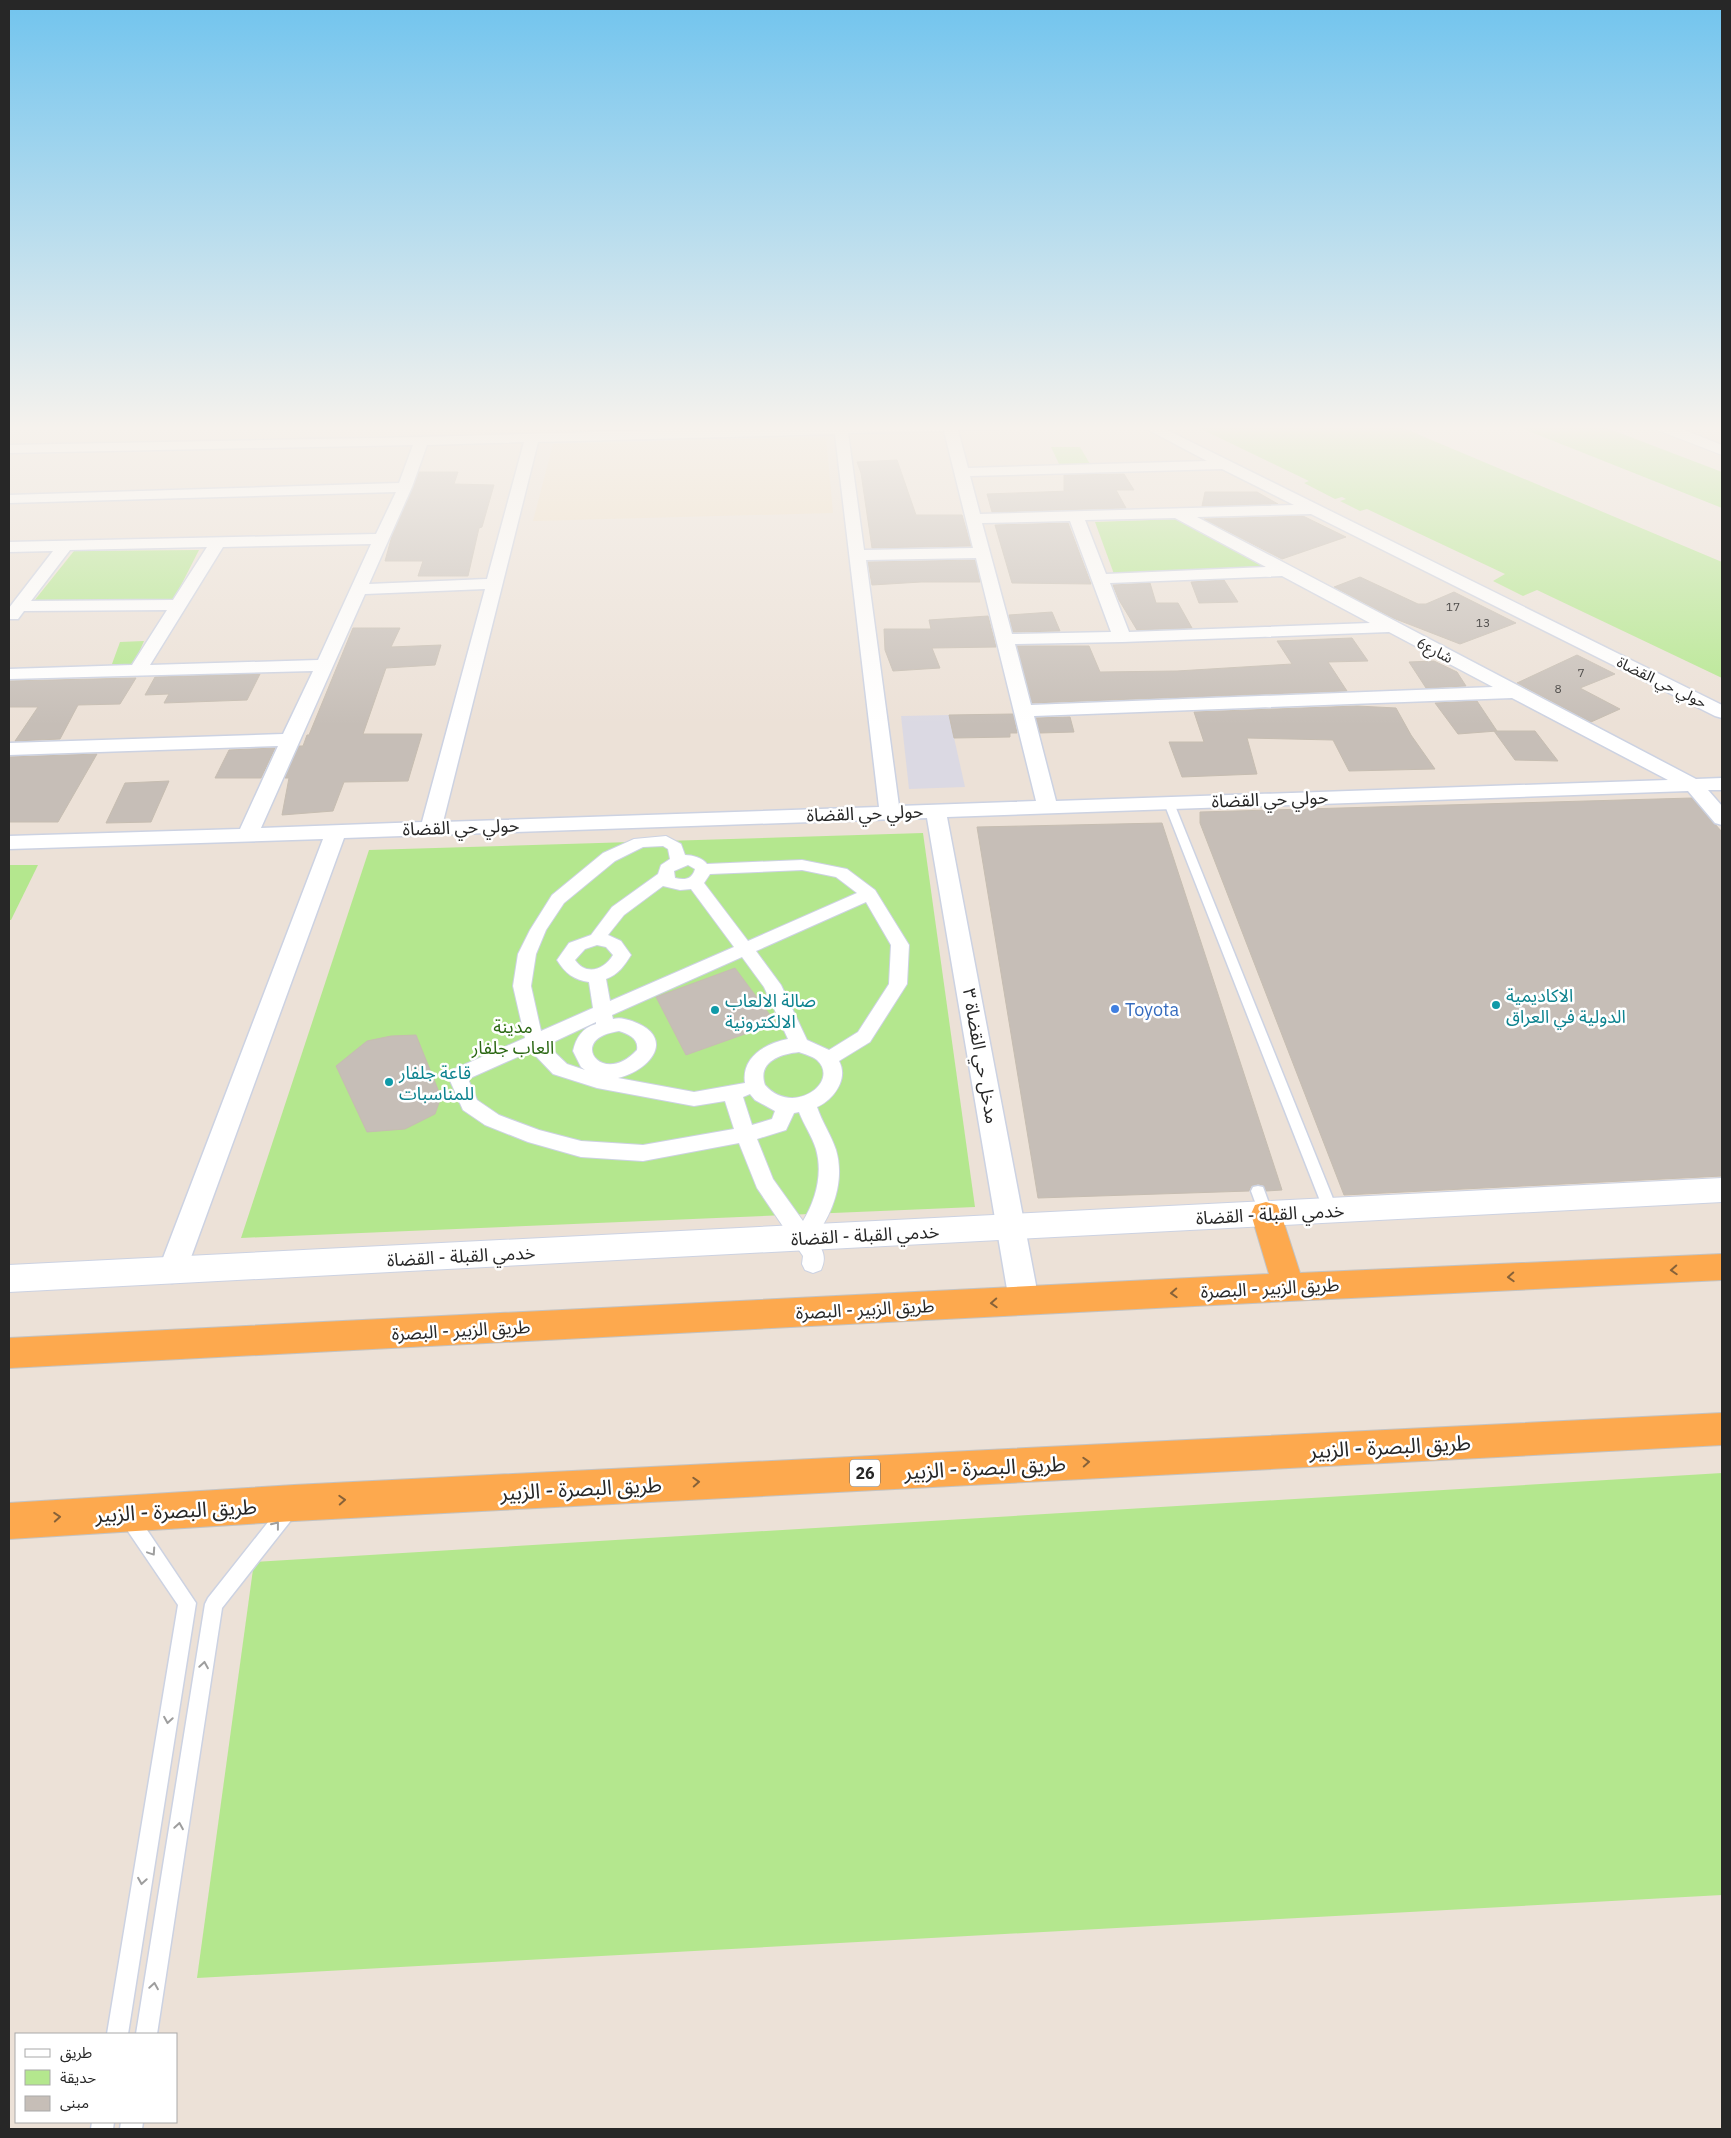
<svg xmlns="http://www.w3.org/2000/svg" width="1731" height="2138" font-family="'IBM Plex Sans','Noto Sans Arabic',sans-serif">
	<rect width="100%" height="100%" fill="#ece1d7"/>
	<polygon fill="#dbd9e3" points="949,715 965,787 909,789 901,716"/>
	<polygon fill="#efdec5" points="826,437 833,513 533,521 553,444"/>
	<g fill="#b4e78e">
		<polygon points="1193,425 1396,425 1722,562 1722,678 1537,590 1523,596 1493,581 1505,574 1367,509 1360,511 1340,501 1346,499 1342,497 1335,499 1304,483 1309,481"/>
		<polygon points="1513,425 1599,425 1722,472 1722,508"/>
		<polygon points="1051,447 1080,447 1090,464 1059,464"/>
		<polygon points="1178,519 1265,566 1114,574 1095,522"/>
		<polygon points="199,550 173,601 34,601 74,551"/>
		<polygon points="144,641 134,664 112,664 120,642"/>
		<polygon points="923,833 975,1207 241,1238 369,850"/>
		<polygon points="9,865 38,865 11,920 9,920"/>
		<polygon points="1722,1473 1722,1895 197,1978 254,1562"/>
	</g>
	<g fill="#c6beb7" stroke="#c6bdb1">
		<polygon points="897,460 916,515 962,515 971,546 872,548 861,473 857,462"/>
		<polygon points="419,472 458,472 454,484 494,485 482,527 479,528 468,576 418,576 423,561 385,561 392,536"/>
		<polygon points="1124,474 1134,490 1116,490 1126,508 992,512 987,494 1070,491 1064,491 1064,475"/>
		<polygon points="1205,492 1257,492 1278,504 1202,506"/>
		<polygon points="1303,516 1346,537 1282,559 1204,519"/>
		<polygon points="1068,523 1091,584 1012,583 995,525"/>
		<polygon points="975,560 980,582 921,582 872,585 868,562"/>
		<polygon points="1360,577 1418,604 1426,604 1454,592 1516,623 1460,644 1393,618 1334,587"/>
		<polygon points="1224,580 1238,602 1199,603 1191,582"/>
		<polygon points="1150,583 1156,603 1178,603 1192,628 1137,630 1119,600 1113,585"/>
		<polygon points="1052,612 1060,631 1013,632 1009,615"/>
		<polygon points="988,616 996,647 932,648 940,668 893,671 885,650 884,629 931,629 929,620"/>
		<polygon points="353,628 400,628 391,647 441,645 435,665 386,668 363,734 422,734 408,781 344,782 333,811 282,815 289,778 285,778 299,746 303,746 307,735 309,735"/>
		<polygon points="1352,638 1368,661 1328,662 1347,691 1032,703 1017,646 1089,646 1100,672 1177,671 1292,664 1277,641"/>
		<polygon points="1577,655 1615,674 1580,688 1620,709 1591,722 1517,683"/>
		<polygon points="1434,661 1457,672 1466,686 1426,688 1409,662"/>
		<polygon points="260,674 247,700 164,703 169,694 145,695 155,677"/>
		<polygon points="136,678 120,704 78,705 60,739 15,741 38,707 9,707 9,681"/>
		<polygon points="1477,701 1497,731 1458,734 1435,703"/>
		<polygon points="1357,706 1396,708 1411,735 1435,769 1349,771 1333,740 1247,738 1257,774 1182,777 1169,742 1204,742 1194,712"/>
		<polygon points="1013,714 1017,733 1010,733 1010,737 954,738 949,715"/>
		<polygon points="1070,717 1074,732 1040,733 1036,718"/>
		<polygon points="1494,731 1535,731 1558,761 1515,760"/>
		<polygon points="275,748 261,778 215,778 229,750"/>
		<polygon points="97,754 58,822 9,822 9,757"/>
		<polygon points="169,781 151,822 106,823 125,783"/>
		<polygon points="1692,798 1722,832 1722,1176 1344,1195 1200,823 1200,812"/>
		<polygon points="1162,823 1282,1190 1266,1191 1263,1185 1258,1184 1251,1186 1249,1191 1038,1198 977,827"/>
		<polygon points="735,968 776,1023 686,1055 656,997"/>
		<polygon points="416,1035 441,1097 435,1114 405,1129 367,1132 336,1066 367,1041 391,1036"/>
	</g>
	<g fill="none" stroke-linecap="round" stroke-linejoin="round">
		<g stroke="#ccd2e2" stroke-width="3">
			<g id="service">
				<polygon points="1169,800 1174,803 1338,1211 1336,1215 1331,1217 1326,1215 1324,1211 1164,803"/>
				<polygon points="1258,1186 1263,1187 1273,1214 1271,1218 1266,1220 1261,1218 1251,1191 1253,1187"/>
				<polygon points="290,1500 296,1502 298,1508 296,1514 222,1608 157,2034 136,2034 205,1604 208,1598 284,1502"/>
				<polygon points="129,1510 135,1512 196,1603 128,2034 107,2034 178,1605 123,1524 121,1518 123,1512"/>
				<polygon points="92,2122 114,2122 113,2129 91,2129"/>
				<polygon points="121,2122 143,2122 142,2129 120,2129"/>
			</g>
		</g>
		<g stroke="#ccd2e2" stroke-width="2">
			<path id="pedestrian" d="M666,836L681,844L685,855C692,855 703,858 707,864L802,860L847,869L875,890L909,945L907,984L870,1042L839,1061C849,1079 833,1100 817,1107C822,1122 831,1135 836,1150C845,1180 833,1214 814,1238C823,1249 827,1257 821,1270L813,1273L805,1270L802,1264L803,1256L757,1188L739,1143L643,1161L581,1157L528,1142L485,1125L463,1110L448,1076L450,1071L525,1038L513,986L518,954L530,930L552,895L603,853L634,839ZM663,846L668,849L670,859L661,865L658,874L612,907L591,935L569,943L557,960C565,973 574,980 589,982L593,1008L541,1031L531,986L536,954L546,930L564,903L615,861L643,847ZM688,865L695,869C692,880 684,880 675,878L674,871ZM802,870L836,877L857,893L748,941L704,883L710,874ZM663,886L680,890L691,889L734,947L610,1001L606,979C619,974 624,966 631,955L621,941L608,935L624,915ZM866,902L891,945L889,984L858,1032L829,1050L807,1040L781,985L756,951ZM597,945L606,947L613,955C604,970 586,976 575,960L585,949ZM742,957L764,987L788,1039C766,1043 741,1057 745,1083L694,1092L618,1078C651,1070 677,1037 632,1021C625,1019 620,1017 613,1019L612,1015ZM596,1022V1024C582,1028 576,1038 573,1051L581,1067L585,1070L567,1064L547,1045ZM619,1031C628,1034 639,1038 637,1050C606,1084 574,1048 604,1035C608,1033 614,1032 619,1031ZM531,1051L553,1074L597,1088L694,1106L725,1101L734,1129L643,1145L581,1141L539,1130L499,1115L477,1100L468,1079ZM799,1052C804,1054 812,1056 817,1060C841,1082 793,1117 765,1085C757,1062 780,1054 799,1052ZM750,1094L755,1100L775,1111L772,1119L752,1125L743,1097ZM799,1112C804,1125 812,1136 816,1149C823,1173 816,1200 803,1221L773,1179L757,1139L786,1130L794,1113Z"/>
		</g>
		<g stroke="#ccd2e2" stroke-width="3">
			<path id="minor" d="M836,425H1006L1000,429L958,430L968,468L1207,461L1139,425H1157L1722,705V718L1715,716L1311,514L1197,517L1696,779L1722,778V790H1708L1722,806V825L1715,823L1688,791L947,817L1039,1301L1034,1310L1024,1314L1014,1310L1009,1301L927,818L344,838L186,1271L182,1280L172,1283L162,1280L158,1271L323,839L9,849V836L240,829L278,746L9,755V743L283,734L313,671L9,679V669L132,665L167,610L24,611L18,619H9V608L53,551L9,552V542L376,534L396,492L9,503V495L399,483L413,445L9,453V445L422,437ZM944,431L973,548L864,550L848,433ZM835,434L879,807L443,822L538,442ZM524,442L487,579L369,584L412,487L427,445ZM1222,469L1294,505L980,514L970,476ZM1175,518L1266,567L1106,574L1085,520ZM1070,521L1111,632L1012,634L982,523ZM371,544L318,660L150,665L223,547ZM207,547L173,600L31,601L70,550ZM976,558L1036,801L899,806L866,560ZM1282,576L1370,623L1129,632L1110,583ZM485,589L422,822L261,828L365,594ZM1389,632L1493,687L1031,705L1015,644L1122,642ZM1512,698L1668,780L1056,801L1034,716Z"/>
		</g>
		<g stroke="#ccd2e2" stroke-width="2">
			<g id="tertiary">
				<polygon points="1650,425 1672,425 1722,445 1722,455 1652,428"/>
				<polygon points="1722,1178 1722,1202 9,1292 9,1265"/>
			</g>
		</g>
		<g stroke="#c3c3c3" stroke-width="2">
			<g id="trunk">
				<polygon points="1266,1202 1277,1205 1281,1214 1300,1273 1722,1254 1722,1280 1289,1301 9,1368 9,1338 1269,1274 1251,1214 1255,1205"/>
				<polygon points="1722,1413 1722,1445 294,1521 9,1539 9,1503 294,1485"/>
			</g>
		</g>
		<use href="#service" fill="#fff" fill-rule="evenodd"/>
		<use href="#pedestrian" fill="#fff" fill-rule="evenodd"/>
		<use href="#minor" fill="#fff" fill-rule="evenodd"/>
		<use href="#tertiary" fill="#fff" fill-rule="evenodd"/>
		<use href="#trunk" fill="#fda94e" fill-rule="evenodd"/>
	</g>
	<defs><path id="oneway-chevron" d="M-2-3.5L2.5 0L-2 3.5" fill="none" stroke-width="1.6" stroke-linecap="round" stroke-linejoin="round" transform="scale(1.25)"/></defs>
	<g stroke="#876239">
		<use href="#oneway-chevron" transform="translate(1674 1270) rotate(177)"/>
		<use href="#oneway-chevron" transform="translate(1511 1277) rotate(177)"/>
		<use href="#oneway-chevron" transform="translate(1174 1293) rotate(177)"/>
		<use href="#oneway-chevron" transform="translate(994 1303) rotate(177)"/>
		<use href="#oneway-chevron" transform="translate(1086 1462) rotate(-3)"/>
		<use href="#oneway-chevron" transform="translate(696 1482) rotate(-3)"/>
		<use href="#oneway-chevron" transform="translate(342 1500) rotate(-3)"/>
		<use href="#oneway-chevron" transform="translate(57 1517) rotate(-4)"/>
	</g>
	<g stroke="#9e9e9e">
		<use href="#oneway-chevron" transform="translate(276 1525) rotate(-52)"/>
		<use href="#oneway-chevron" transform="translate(152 1552) rotate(56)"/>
		<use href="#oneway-chevron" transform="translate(204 1665) rotate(-81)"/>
		<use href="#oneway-chevron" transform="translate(168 1720) rotate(99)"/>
		<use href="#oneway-chevron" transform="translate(179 1826) rotate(-81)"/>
		<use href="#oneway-chevron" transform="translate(142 1881) rotate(99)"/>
		<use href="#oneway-chevron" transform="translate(154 1986) rotate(-81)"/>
	</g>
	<linearGradient id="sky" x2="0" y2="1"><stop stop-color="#71c4ee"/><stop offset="0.59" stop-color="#f6f2ed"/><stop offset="1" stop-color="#f6f2ed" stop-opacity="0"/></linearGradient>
	<rect width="1731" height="725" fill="url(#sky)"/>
	<g fill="#0f9aa8" stroke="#fff" stroke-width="2">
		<circle cx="1496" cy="1005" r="5"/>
		<circle cx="715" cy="1010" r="5"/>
		<circle cx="389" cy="1082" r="5"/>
	</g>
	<circle fill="#3f7fe0" stroke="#fff" stroke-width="2" cx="1115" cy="1009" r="5"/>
	<g text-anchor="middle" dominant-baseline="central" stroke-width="5" stroke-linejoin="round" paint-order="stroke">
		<g font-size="12" fill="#4f4d4b">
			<text x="1453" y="606">17</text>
			<text x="1483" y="622">13</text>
			<text x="1581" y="672">7</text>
			<text x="1558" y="688">8</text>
		</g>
		<g font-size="15" fill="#272727" stroke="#fff">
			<text transform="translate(1435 650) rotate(27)">شارع6</text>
			<text transform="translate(1662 682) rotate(26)">حولي حي القضاة</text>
		</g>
		<rect fill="#fff" stroke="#686868" stroke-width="1" x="850" y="1459.5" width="30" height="27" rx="4"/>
		<g font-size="16" font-weight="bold" fill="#272727">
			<text x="865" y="1473">26</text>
		</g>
		<g font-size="18" fill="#272727" stroke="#fff">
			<text transform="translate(1270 799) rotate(-2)">حولي حي القضاة</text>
			<text transform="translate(865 813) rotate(-2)">حولي حي القضاة</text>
			<text transform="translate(461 827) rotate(-2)">حولي حي القضاة</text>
			<text transform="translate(981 1056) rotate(80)">مدخل حي القضاة ٣</text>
			<text transform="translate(1270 1214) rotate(-3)">خدمي القبلة - القضاة</text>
			<text transform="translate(865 1235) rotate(-3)">خدمي القبلة - القضاة</text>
			<text transform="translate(461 1256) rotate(-3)">خدمي القبلة - القضاة</text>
			<text transform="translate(1270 1288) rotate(-3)">طريق الزبير - البصرة</text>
			<text transform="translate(865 1309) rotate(-3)">طريق الزبير - البصرة</text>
			<text transform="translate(461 1330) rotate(-3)">طريق الزبير - البصرة</text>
		</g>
		<g font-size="18" fill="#0d838f" stroke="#fff" text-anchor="start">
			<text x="1506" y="995">الاكاديمية<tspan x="1506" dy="21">الدولية في العراق</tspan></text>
			<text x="725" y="1000">صالة الالعاب<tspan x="725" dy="21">الالكترونية</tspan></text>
			<text x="399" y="1072">قاعة جلفار<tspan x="399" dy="21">للمناسبات</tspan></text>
		</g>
		<g font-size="18" fill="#366cbe" stroke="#fff" text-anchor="start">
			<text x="1125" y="1009">Toyota</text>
		</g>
		<g font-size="18" fill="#2c6814" stroke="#fff">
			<text x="513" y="1026">مدينة<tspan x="513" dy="21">العاب جلفار</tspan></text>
		</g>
		<g font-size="21" fill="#272727" stroke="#fff">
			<text transform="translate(1390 1446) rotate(-3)">طريق البصرة - الزبير</text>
			<text transform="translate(985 1467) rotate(-3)">طريق البصرة - الزبير</text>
			<text transform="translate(581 1488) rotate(-3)">طريق البصرة - الزبير</text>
			<text transform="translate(176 1510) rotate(-3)">طريق البصرة - الزبير</text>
		</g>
	</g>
	<rect width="1731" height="2138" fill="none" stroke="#272727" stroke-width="20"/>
	<rect x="15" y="2033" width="162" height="90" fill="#ffffff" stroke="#a9a9a9"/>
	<rect x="25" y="2049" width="25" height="8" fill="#ffffff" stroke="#a9a9a9"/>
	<text x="60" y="2058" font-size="15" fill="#272727">طريق</text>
	<rect x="25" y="2070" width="25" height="15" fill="#b4e78e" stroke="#a9a9a9"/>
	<text x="60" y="2083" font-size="15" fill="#272727">حديقة</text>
	<rect x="25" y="2096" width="25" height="15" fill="#c6beb7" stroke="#a9a9a9"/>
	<text x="60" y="2108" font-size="15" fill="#272727">مبنى</text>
</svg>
